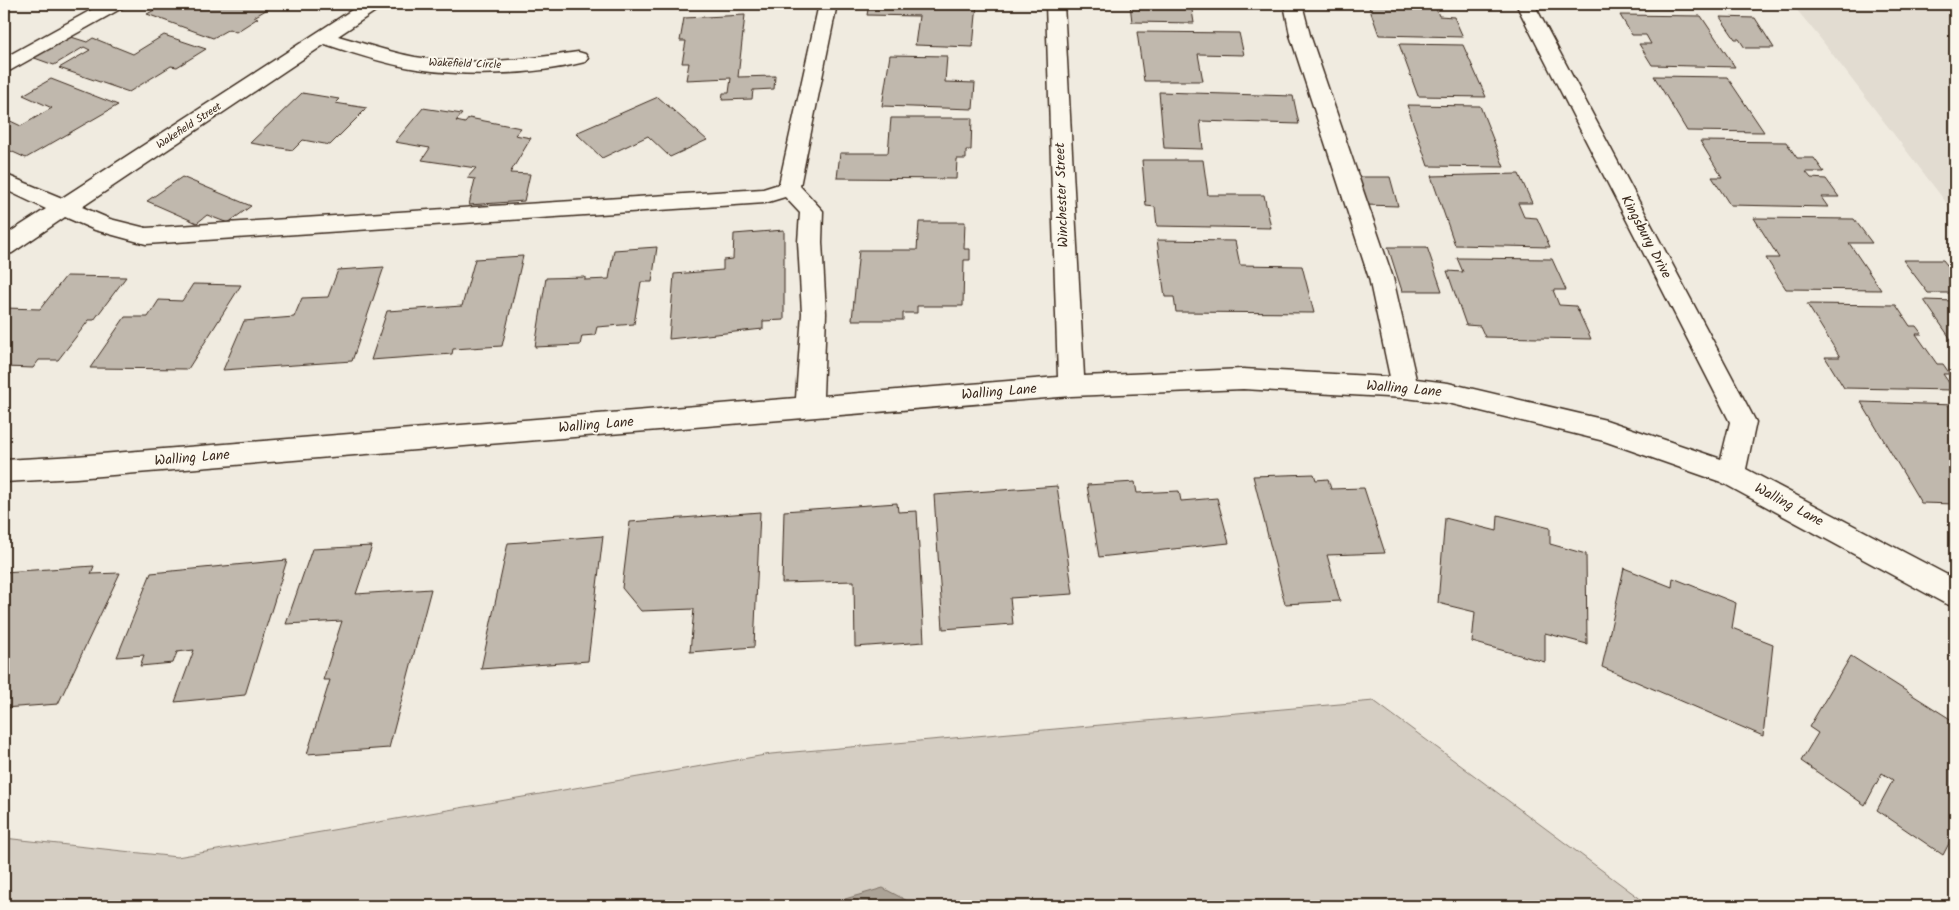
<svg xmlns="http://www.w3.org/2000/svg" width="1959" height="910" font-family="Kalam,sans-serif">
	<rect width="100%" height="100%" fill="#f0ebe0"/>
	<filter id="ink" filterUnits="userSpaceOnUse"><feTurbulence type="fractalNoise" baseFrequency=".02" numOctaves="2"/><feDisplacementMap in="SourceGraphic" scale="10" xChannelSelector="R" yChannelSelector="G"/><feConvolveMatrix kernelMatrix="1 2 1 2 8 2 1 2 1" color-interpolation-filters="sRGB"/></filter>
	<g filter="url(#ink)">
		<polygon fill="#e2dcd1" points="1792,4 1955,4 1955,214 1820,38"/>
		<polygon fill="#d5cec3" stroke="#887c70" points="1374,701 1650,906 4,906 4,838 177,857 771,754"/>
		<polygon fill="#aca397" stroke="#7f7367" points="883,888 917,906 821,906"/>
		<g fill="#c0b8ad" stroke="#3b2a1e">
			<polygon points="165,4 204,4 212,6 216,4 276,4 254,17 258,18 236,32 229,29 213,38 147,14"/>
			<polygon points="869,4 977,4 973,47 915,45 919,16 867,15"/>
			<polygon points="1130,4 1191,4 1194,23 1132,22"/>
			<polygon points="1368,4 1434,4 1439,16 1454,17 1463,37 1379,35"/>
			<polygon points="1612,4 1694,4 1697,9 1615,8"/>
			<polygon points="1719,4 1751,4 1754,8 1722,8"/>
			<polygon points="745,15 738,77 775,76 774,89 753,90 752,99 722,100 723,93 729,93 731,78 686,80 689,63 682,63 686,41 680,41 684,18"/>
			<polygon points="1620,15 1701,16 1735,67 1652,65 1639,44 1651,44 1646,35 1632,35"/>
			<polygon points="1720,17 1755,18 1774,48 1745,48 1739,39 1735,39"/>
			<polygon points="1137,32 1239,33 1244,55 1198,54 1203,81 1144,81"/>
			<polygon points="65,35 87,42 93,38 133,54 164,35 206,49 177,67 171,66 129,92 59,68 90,50 84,47 54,65 29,56"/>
			<polygon points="1399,44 1463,45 1486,97 1418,96"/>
			<polygon points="890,55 947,56 945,82 975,83 973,109 882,106"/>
			<polygon points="1654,76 1727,77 1764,132 1687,131"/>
			<polygon points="51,79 118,105 26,158 4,148 4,118 21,126 52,108 23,95"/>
			<polygon points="1159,92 1293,96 1299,124 1200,121 1203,149 1164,148"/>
			<polygon points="302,93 339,99 335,103 367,108 330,145 303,140 293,150 250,143"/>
			<polygon points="658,97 707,140 670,157 648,136 602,158 576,133"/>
			<polygon points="1407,105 1480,106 1504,167 1428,166"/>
			<polygon points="423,108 462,114 456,121 465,123 469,118 521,128 515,135 531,138 510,173 530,174 524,201 469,205 475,179 467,178 476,168 422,160 430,148 395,142"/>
			<polygon points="891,118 972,118 971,150 966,150 966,159 957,159 956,179 837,178 840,153 888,153"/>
			<polygon points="1700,141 1786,142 1797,158 1814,158 1824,172 1806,172 1811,178 1826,179 1839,197 1821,197 1828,207 1730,205 1712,177 1722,177"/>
			<polygon points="1142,160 1203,160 1208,195 1264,195 1271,228 1157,226 1155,207 1146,206"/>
			<polygon points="1519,174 1532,203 1518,203 1524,217 1537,218 1550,247 1455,245 1431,176"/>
			<polygon points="182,177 251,206 228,223 207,215 197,223 147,201"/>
			<polygon points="1358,177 1390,177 1398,206 1365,205"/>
			<polygon points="1754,218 1854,219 1872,243 1849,243 1881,290 1786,289 1766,258 1779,258"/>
			<polygon points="919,222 965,222 964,249 970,249 970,260 964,260 963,306 917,306 917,313 903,313 903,320 852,320 859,250 917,250"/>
			<polygon points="784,230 784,320 763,321 763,329 669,339 674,274 723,270 723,260 733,259 734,234"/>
			<polygon points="1157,240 1235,241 1240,265 1302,266 1314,313 1176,312 1174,297 1165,297"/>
			<polygon points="657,247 652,282 641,282 634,324 597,327 595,335 582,336 580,345 535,347 546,278 585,277 585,280 609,279 614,250"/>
			<polygon points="1388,247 1427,247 1442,291 1402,291"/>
			<polygon points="523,256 502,346 453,349 452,354 371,360 387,311 462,306 475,259"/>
			<polygon points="1457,258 1552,259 1566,290 1553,290 1559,305 1576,306 1591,339 1485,337 1480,326 1466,325 1447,271 1463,272"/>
			<polygon points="1903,260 1943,260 1955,275 1955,293 1928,293"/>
			<polygon points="384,267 352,361 223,370 244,321 294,317 302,298 328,297 338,270"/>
			<polygon points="66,276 126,277 94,320 89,320 58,360 39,360 33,368 4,367 4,308 40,309"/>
			<polygon points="193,284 241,285 188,369 90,368 125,317 148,317 159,300 182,301"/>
			<polygon points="1924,300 1955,301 1955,345 1930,309"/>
			<polygon points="1807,304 1896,305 1910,326 1916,326 1922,334 1916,334 1937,364 1943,364 1950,374 1943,374 1954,390 1844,388 1825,357 1840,357"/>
			<polygon points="1861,402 1955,405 1955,504 1921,503"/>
			<polygon points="1314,474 1316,480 1328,479 1331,489 1364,488 1385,553 1327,555 1340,601 1285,604 1253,476"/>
			<polygon points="1135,482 1137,493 1179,491 1181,501 1217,498 1229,543 1099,557 1087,485"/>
			<polygon points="1057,486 1073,594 1010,598 1013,624 943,629 934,495"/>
			<polygon points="897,503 898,512 917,511 924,642 855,647 854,581 782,583 784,511"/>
			<polygon points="760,512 754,647 690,652 694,609 641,611 622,588 630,522"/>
			<polygon points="1498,515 1550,528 1550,544 1586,554 1587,644 1545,633 1545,662 1472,642 1475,612 1438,603 1445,518 1497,531"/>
			<polygon points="603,536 588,661 481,669 508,543"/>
			<polygon points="372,546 356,594 431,589 389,748 307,754 330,680 323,680 342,621 286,624 312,549"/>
			<polygon points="287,560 245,695 175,702 194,650 177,652 173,663 140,666 144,655 117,657 151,573"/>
			<polygon points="94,566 91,574 120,573 58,704 4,708 4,672 8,664 4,664 4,572"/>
			<polygon points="1624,568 1672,587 1673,578 1736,603 1732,628 1773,644 1763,736 1602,667"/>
			<polygon points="1851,656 1955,722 1955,832 1943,855 1877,810 1893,780 1882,773 1865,805 1801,761 1818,733 1809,727"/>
		</g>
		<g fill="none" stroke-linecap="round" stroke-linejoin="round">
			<g stroke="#3b2a1e" stroke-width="3">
				<g id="minor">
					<polygon points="102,4 124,4 122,8 11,70 4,72 4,58"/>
					<path d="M361,4H382L380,8L338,36C363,43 389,52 415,57C469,66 524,60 578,52L585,54L588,58L585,62C534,75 469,77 417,69C386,64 355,54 325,44L82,207L110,219L146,228L763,189L779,184L819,4H837L800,186L823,211L822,242L826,313L823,396L1058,377L1046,4H1064L1084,376L1243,369L1390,377L1369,278L1290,35L1284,4H1302L1310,35L1393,278L1416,379L1448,383L1606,420L1721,459L1730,422L1516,4H1534L1756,422L1746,469L1955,579V607L1944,603L1721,482L1604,441L1448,403L1405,398L1243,389L1071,396L76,478L4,482V460L76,456L796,398L802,313L798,242L800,213L785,197L765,203L146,244L95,230L65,217L12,253L4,255V236L46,209L4,189V174L62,198Z"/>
				</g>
			</g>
			<use href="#minor" fill="#fbf7ec" fill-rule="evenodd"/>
		</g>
	</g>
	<g text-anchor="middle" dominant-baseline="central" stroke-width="4" stroke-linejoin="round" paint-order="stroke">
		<g font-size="11" fill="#3b2a1e" stroke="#fbf7ec">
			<text transform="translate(465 64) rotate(2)">Wakefield Circle</text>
			<text transform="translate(189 126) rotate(-33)">Wakefield Street</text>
		</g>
		<g font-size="14" fill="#3b2a1e" stroke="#fbf7ec">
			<text transform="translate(1062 195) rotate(-92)">Winchester Street</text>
			<text transform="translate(1646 237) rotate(62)">Kingsbury Drive</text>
			<text transform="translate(1404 389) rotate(5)">Walling Lane</text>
			<text transform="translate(999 392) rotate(-5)">Walling Lane</text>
			<text transform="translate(596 425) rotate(-5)">Walling Lane</text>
			<text transform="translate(192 458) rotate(-5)">Walling Lane</text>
			<text transform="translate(1789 505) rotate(28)">Walling Lane</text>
		</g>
	</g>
	<rect width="1959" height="910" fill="none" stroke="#fbf7ec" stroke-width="20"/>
	<rect x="10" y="10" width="1939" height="890" fill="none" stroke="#3b2a1e" stroke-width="2" filter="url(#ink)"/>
</svg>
